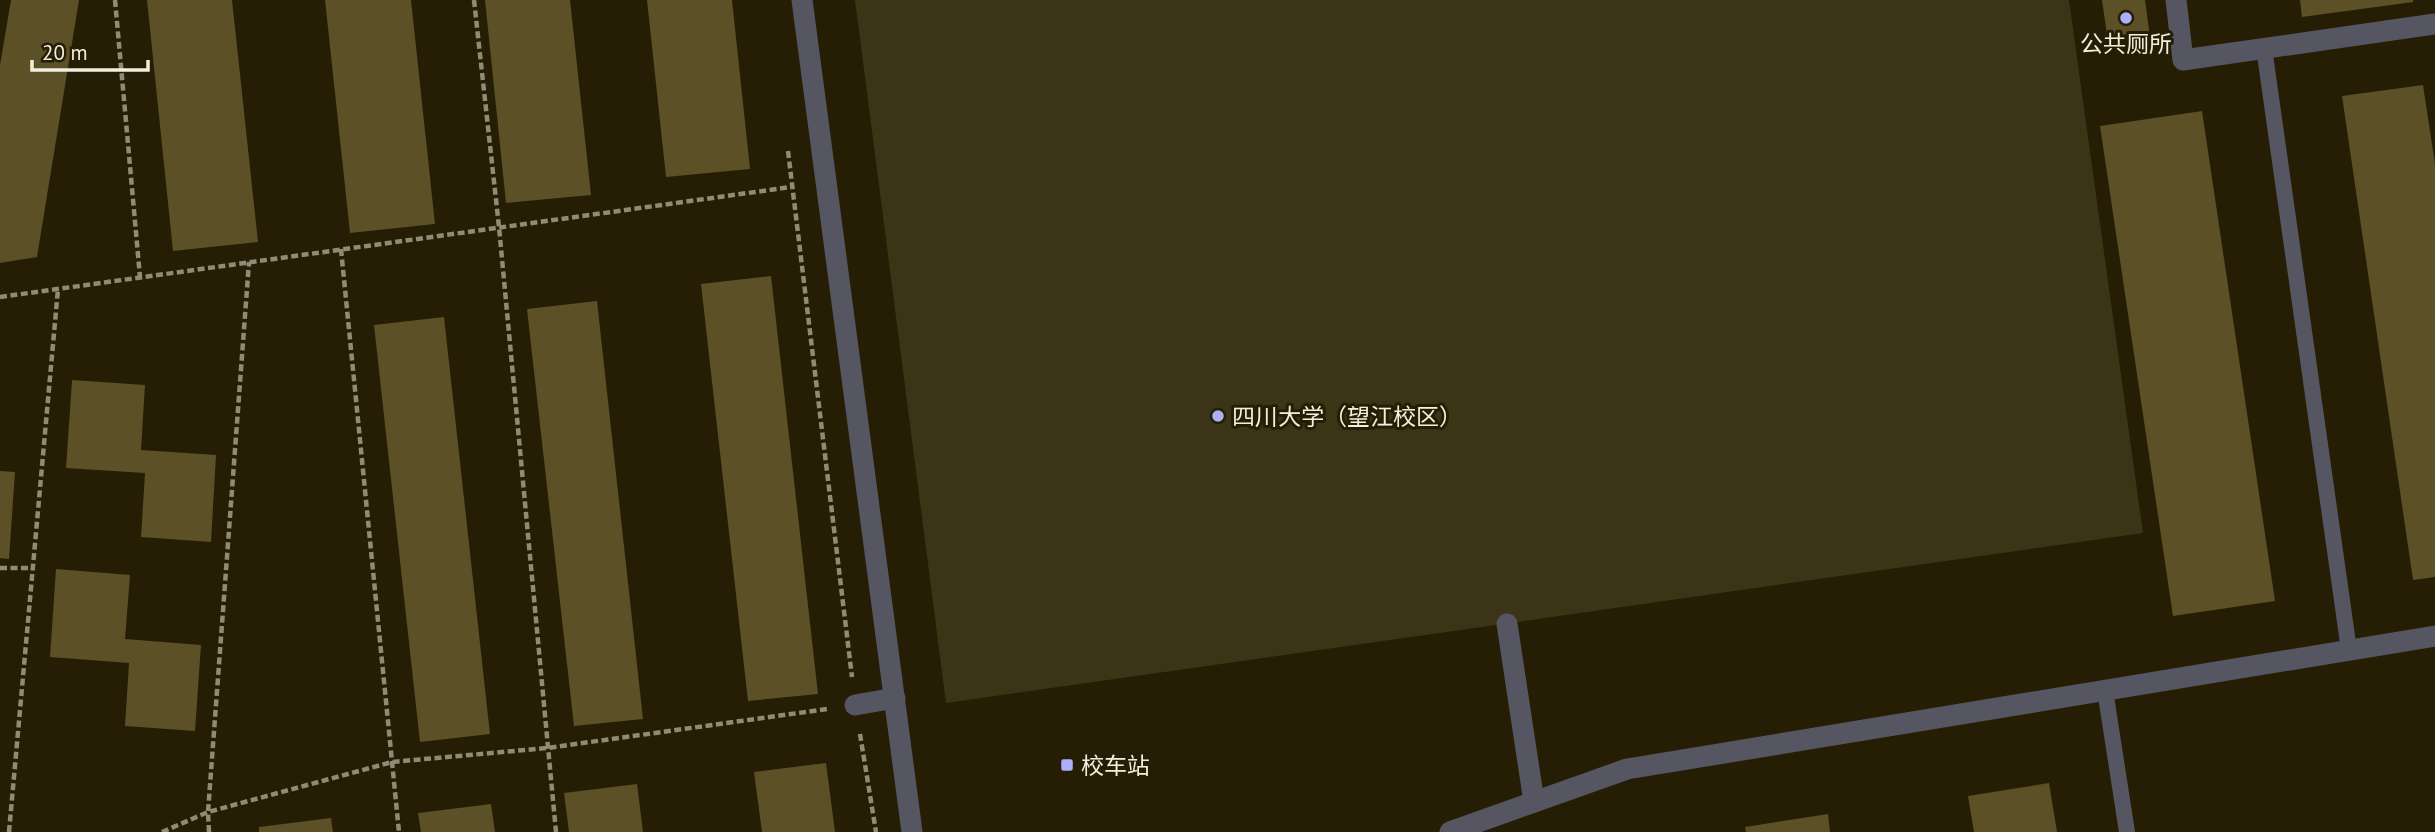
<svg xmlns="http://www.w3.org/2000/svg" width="2435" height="832" font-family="'PT Sans','Noto Sans SC',sans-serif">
	<rect width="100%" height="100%" fill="#251e04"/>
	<polygon fill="#3b3416" points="855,0 2069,0 2143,533 946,703"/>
	<g fill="#5b5026">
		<polygon points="11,0 79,0 37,257 0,263 0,65"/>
		<polygon points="147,0 232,0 258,242 173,251"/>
		<polygon points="325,0 411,0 435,224 350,233"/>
		<polygon points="485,0 570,0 591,195 506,203"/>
		<polygon points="647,0 732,0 750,169 666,177"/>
		<polygon points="2102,0 2145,0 2150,37 2108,42"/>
		<polygon points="2300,0 2413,0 2413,2 2302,17"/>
		<polygon points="2423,85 2435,164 2435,577 2413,580 2342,96"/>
		<polygon points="2202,111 2275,601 2173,616 2100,126"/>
		<polygon points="771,276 818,694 748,701 701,284"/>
		<polygon points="597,301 643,719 574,726 527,309"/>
		<polygon points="444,317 490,734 420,742 374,325"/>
		<polygon points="72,380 145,385 141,450 216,455 211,542 141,537 145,473 66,468"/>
		<polygon points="0,471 15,472 9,559 0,558"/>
		<polygon points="56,569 130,575 125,639 201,645 195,731 125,726 129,663 50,657"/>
		<polygon points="826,763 835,832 762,832 754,772"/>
		<polygon points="2049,783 2057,832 1974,832 1968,796"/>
		<polygon points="637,784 643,832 569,832 564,793"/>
		<polygon points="491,804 495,832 421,832 418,813"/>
		<polygon points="1828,814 1830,832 1746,832 1745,827"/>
		<polygon points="331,818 333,832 259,832 259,827"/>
	</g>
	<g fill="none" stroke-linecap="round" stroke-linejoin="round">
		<g stroke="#908b76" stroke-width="4.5" stroke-dasharray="7 3.5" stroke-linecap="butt">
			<polyline points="115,0 140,277"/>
			<polyline points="474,0 499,227 556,832"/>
			<polyline points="788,151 852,677"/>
			<polyline points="341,249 399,832"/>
			<polyline points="0,297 791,187"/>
			<polyline points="0,568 33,568"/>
			<polyline points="860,734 876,832"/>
			<polyline points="9,832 58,289"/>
			<polyline points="162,832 208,812 392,762 547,748 827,709"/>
			<polyline points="209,832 208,812 249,262"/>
		</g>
		<g stroke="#555662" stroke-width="16">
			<polyline points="2264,48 2349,650"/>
			<polyline points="2105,690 2127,832"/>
		</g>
		<g stroke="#555662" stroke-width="21">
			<polyline points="802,0 912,832"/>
			<polyline points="2176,0 2183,60 2435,24"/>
			<polyline points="1507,624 1534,802"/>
			<polyline points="855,705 895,698"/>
			<polyline points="1450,832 1627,769 2435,636"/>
		</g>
	</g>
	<g fill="#adaffb" stroke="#251e04" stroke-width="2.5">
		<circle cx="2126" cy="18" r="7"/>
		<circle cx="1218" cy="416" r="7"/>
		<rect x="1060" y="758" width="14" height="14" rx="3.5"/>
	</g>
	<g text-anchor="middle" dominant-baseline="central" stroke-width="6" stroke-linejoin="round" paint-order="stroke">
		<g font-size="23" fill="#f3efdf" stroke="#251e04" text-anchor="start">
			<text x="2126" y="43" text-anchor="middle">公共厕所</text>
			<text x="1232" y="416">四川大学（望江校区）</text>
			<text x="1081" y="765">校车站</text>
		</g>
	</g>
	<path d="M32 60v10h116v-10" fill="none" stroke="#f3efdf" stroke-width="3.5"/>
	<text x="42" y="60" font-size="21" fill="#f3efdf" stroke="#251e04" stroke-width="5" paint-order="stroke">20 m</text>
</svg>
